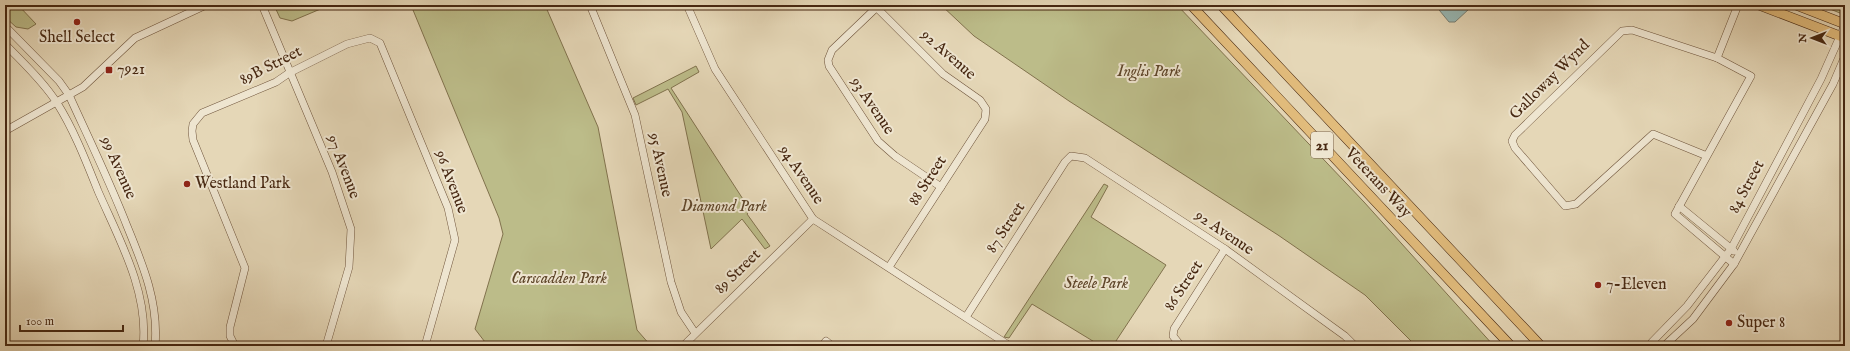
<svg xmlns="http://www.w3.org/2000/svg" width="1850" height="351" font-family="'IM FELL English',serif">
	<rect width="100%" height="100%" fill="#e5d7b7"/>
	<filter id="stains"><feTurbulence type="fractalNoise" baseFrequency=".005" numOctaves="4"/><feColorMatrix values="0 0 0 0 .2 0 0 0 0 .09 0 0 0 0 .02 0 0 0 .5 -.17"/></filter>
	<radialGradient id="worn" r=".72"><stop offset=".6" stop-color="#630" stop-opacity="0"/><stop offset="1" stop-color="#630" stop-opacity=".3"/></radialGradient>
	<g fill="#bcbc89" stroke="#81724d">
		<polygon points="5,5 18,5 36,24 28,29 16,27 5,17"/>
		<polygon points="274,5 330,5 292,21 280,18"/>
		<polygon points="408,5 545,5 598,127 637,330 651,346 488,346 475,329 503,234 499,218 413,10 411,6"/>
		<polygon points="941,5 1177,5 1364,202 1494,346 1416,346 1365,295 1278,235 1069,101 974,36"/>
		<polygon points="1820,5 1845,5 1845,15"/>
		<polygon points="696,66 699,72 671,88 750,210 747,214 770,246 765,249 742,219 711,249 682,112 668,89 636,105 633,98"/>
		<polygon points="1104,184 1108,186 1091,217 1166,265 1114,344 1115,346 1101,346 1032,304 1009,338 1004,337"/>
	</g>
	<polygon fill="#97b8b5" stroke="#777e73" points="1435,5 1469,5 1469,9 1455,22 1449,22"/>
	<g fill="none" stroke-linecap="round" stroke-linejoin="round">
		<g stroke="#6e533a" stroke-width="8">
			<g id="minor">
				<polyline points="262,5 332,172 351,229 349,267 326,346"/>
				<polyline points="590,5 635,115 671,282 681,312 695,333"/>
				<polyline points="687,5 715,69 813,219 1010,346"/>
				<polyline points="874,5 943,74 980,100 986,109 985,119 889,267"/>
				<polyline points="876,8 832,50 828,60 829,66 878,141 895,156 941,187"/>
				<path d="M5,26L59,81L69,95C89,139 110,182 127,226C143,265 159,303 155,346"/>
				<path d="M5,44C23,63 43,81 57,103C74,130 86,161 98,191C119,239 149,292 143,346"/>
				<polyline points="1717,58 1738,5"/>
				<polyline points="5,131 83,87 135,38 206,5"/>
				<polyline points="1707,156 1653,134 1576,204 1565,206 1515,148 1512,141 1515,135 1622,31 1632,30 1717,58 1751,76 1675,214 1734,264"/>
				<polyline points="1679,206 1734,251"/>
				<polyline points="966,317 1065,162 1071,156 1085,158 1225,249 1345,336 1355,346"/>
				<polyline points="235,346 230,336 230,327 245,268 193,140 192,131 193,124 202,113 276,82 289,73 347,44 370,38 380,43 448,208 455,240 425,346"/>
				<polyline points="683,346 813,219"/>
				<polyline points="822,346 826,341 832,346"/>
				<polyline points="1181,346 1173,336 1174,329 1225,249"/>
				<polyline points="1650,346 1652,342 1687,306 1731,249 1821,79 1845,25"/>
				<polyline points="1664,346 1693,319 1734,264 1833,84 1845,56"/>
			</g>
		</g>
		<g stroke="#462711" stroke-width="10">
			<g id="major">
				<polyline points="1191,5 1511,346"/>
				<polyline points="1221,5 1541,346"/>
				<polyline points="1759,5 1845,38"/>
				<polyline points="1796,5 1845,24"/>
			</g>
		</g>
		<use href="#minor" stroke="#eee5d0" stroke-width="7"/>
		<use href="#major" stroke="#e2bc7c" stroke-width="9"/>
	</g>
	<g fill="#8f2418" stroke="#eee5d0" stroke-width="1.5">
		<circle cx="77" cy="22" r="4"/>
		<rect x="105" y="66" width="8" height="8" rx="2"/>
		<circle cx="187" cy="184" r="4"/>
		<circle cx="1598" cy="285" r="4"/>
		<circle cx="1729" cy="323" r="4"/>
	</g>
	<g text-anchor="middle" dominant-baseline="central" stroke-width="4" stroke-linejoin="round" paint-order="stroke">
		<rect fill="#eee5d0" stroke="#78604a" stroke-width="1" x="1311" y="132" width="22" height="26" rx="3"/>
		<g font-size="15" font-weight="bold" fill="#462711">
			<text x="1322" y="145">21</text>
		</g>
		<g font-size="16" fill="#462711" stroke="#eee5d0" text-anchor="start">
			<text x="77" y="38" text-anchor="middle">Shell Select</text>
			<text x="117" y="70">7921</text>
			<text x="195" y="184">Westland Park</text>
			<text x="1606" y="285">7-Eleven</text>
			<text x="1737" y="323">Super 8</text>
		</g>
		<g font-size="16" fill="#462711" stroke="#eee5d0">
			<text transform="translate(948 55) rotate(41)">92 Avenue</text>
			<text transform="translate(271 66) rotate(-27)">89B Street</text>
			<text transform="translate(1550 80) rotate(-45)">Galloway Wynd</text>
			<text transform="translate(872 106) rotate(56)">93 Avenue</text>
			<text transform="translate(660 165) rotate(78)">95 Avenue</text>
			<text transform="translate(343 167) rotate(69)">97 Avenue</text>
			<text transform="translate(118 168) rotate(66)">99 Avenue</text>
			<text transform="translate(801 175) rotate(56)">94 Avenue</text>
			<text transform="translate(928 181) rotate(-57)">88 Street</text>
			<text transform="translate(451 182) rotate(69)">96 Avenue</text>
			<text transform="translate(1378 183) rotate(47)">Veterans Way</text>
			<text transform="translate(1747 187) rotate(-62)">84 Street</text>
			<text transform="translate(1006 228) rotate(-57)">87 Street</text>
			<text transform="translate(1224 233) rotate(34)">92 Avenue</text>
			<text transform="translate(738 272) rotate(-44)">89 Street</text>
			<text transform="translate(1184 286) rotate(-57)">86 Street</text>
		</g>
		<g font-size="16" font-style="italic" fill="#5e4529" stroke="#eee5d0">
			<text x="1149" y="72">Inglis Park</text>
			<text x="724" y="207">Diamond Park</text>
			<text x="559" y="279">Carscadden Park</text>
			<text x="1096" y="284">Steele Park</text>
		</g>
	</g>
	<rect width="1850" height="351" fill="none" stroke="#e5d7b7" stroke-width="20"/>
	<rect x="6" y="6" width="1838" height="339" fill="none" stroke="#462711" stroke-width="2"/>
	<rect x="10" y="10" width="1830" height="331" fill="none" stroke="#462711"/>
	<g transform="translate(1812 38) rotate(270)" stroke="#eee5d0" stroke-width="3" paint-order="stroke">
	<path d="M0-3L7 15L0 10L-7 15Z" fill="#462711"/>
	<text y="-6" font-size="11" font-weight="bold" text-anchor="middle" fill="#462711">N</text>
	</g>
	<path d="M20 325v6h103v-6" fill="none" stroke="#462711" stroke-width="2"/>
	<text x="26" y="325" font-size="12" fill="#462711" stroke="#eee5d0" stroke-width="3" paint-order="stroke">100 m</text>
	<rect width="100%" height="100%" filter="url(#stains)"/>
	<rect width="100%" height="100%" fill="url(#worn)"/>
</svg>
